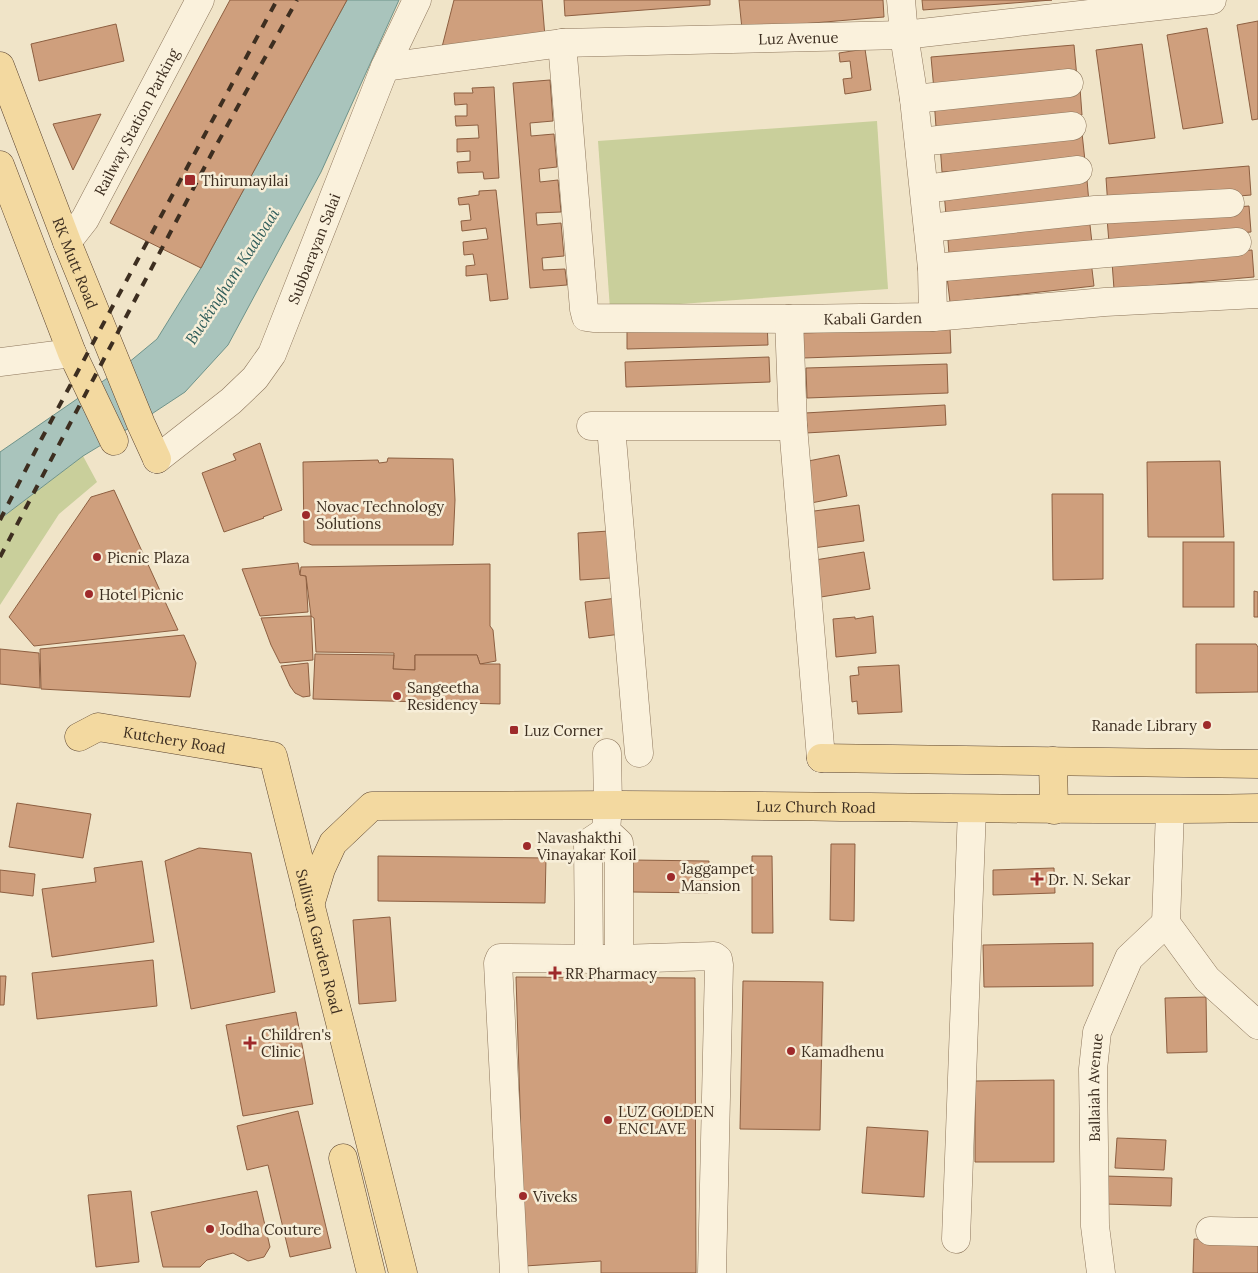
<svg xmlns="http://www.w3.org/2000/svg" width="1258" height="1273" font-family="Lora,serif">
	<rect width="100%" height="100%" fill="#f0e4c8"/>
	<g fill="#c9cf9b">
		<polygon points="877,121 888,289 610,309 598,141"/>
		<polygon points="83,456 97,482 59,514 0,605 0,519"/>
	</g>
	<polygon fill="#a9c4bc" stroke="#6f938a" points="347,0 399,0 321,172 228,345 185,392 144,419 83,456 0,519 0,452 122,368 157,339 201,268"/>
	<g fill="#cf9f7d" stroke="#8d5f41">
		<polygon points="230,0 347,0 201,268 110,223"/>
		<polygon points="454,0 542,0 545,37 442,47"/>
		<polygon points="564,0 710,0 710,5 565,16"/>
		<polygon points="739,0 883,0 884,17 742,29"/>
		<polygon points="922,0 1052,0 923,10"/>
		<polygon points="1258,21 1258,119 1252,120 1237,25"/>
		<polygon points="116,24 124,61 39,81 31,44"/>
		<polygon points="1207,28 1223,123 1183,129 1167,35"/>
		<polygon points="1142,44 1155,138 1109,144 1096,50"/>
		<polygon points="1074,45 1077,78 934,90 931,57"/>
		<polygon points="865,49 871,90 845,94 843,79 852,78 850,61 840,62 839,53"/>
		<polygon points="550,80 553,121 530,123 531,136 554,134 557,167 539,169 540,182 558,180 561,212 536,213 537,225 561,223 564,256 542,258 543,270 565,269 567,285 530,288 513,83"/>
		<polygon points="494,87 499,178 484,179 483,172 458,173 457,162 470,161 470,151 457,152 457,139 479,138 478,125 456,126 455,116 467,116 467,104 455,105 454,93 473,93 472,88"/>
		<polygon points="1080,88 1082,115 936,127 934,99"/>
		<polygon points="101,114 73,170 53,124"/>
		<polygon points="1082,133 1085,161 942,172 940,144"/>
		<polygon points="1249,166 1251,195 1108,207 1106,178"/>
		<polygon points="1087,180 1089,203 946,215 944,192"/>
		<polygon points="496,190 508,299 490,301 487,274 466,276 466,266 475,265 473,254 464,255 463,242 488,239 486,228 462,231 461,221 471,220 469,204 459,205 458,198 479,195 479,191"/>
		<polygon points="1249,206 1251,232 1109,243 1107,218"/>
		<polygon points="1089,216 1092,243 949,254 947,227"/>
		<polygon points="1252,250 1254,277 1114,289 1112,262"/>
		<polygon points="1091,261 1094,286 950,302 947,277"/>
		<polygon points="767,321 768,345 627,349 627,325"/>
		<polygon points="950,328 951,353 803,358 802,333"/>
		<polygon points="769,357 770,382 626,387 625,362"/>
		<polygon points="947,364 948,393 807,398 806,368"/>
		<polygon points="945,405 946,425 806,433 805,413"/>
		<polygon points="260,443 282,510 263,517 264,518 224,532 202,473 236,460 233,454"/>
		<polygon points="839,455 847,496 811,503 803,462"/>
		<polygon points="388,458 453,459 455,500 453,545 312,545 304,542 303,462 378,460 379,463 387,462"/>
		<polygon points="1220,461 1224,537 1148,537 1147,462"/>
		<polygon points="114,490 178,630 34,646 9,617 91,497"/>
		<polygon points="1052,494 1103,494 1103,579 1053,580"/>
		<polygon points="859,505 864,541 813,548 807,512"/>
		<polygon points="609,531 611,578 580,580 578,533"/>
		<rect x="1183" y="542" width="51" height="65"/>
		<polygon points="864,552 870,589 821,597 815,560"/>
		<polygon points="298,563 300,575 306,576 308,612 260,616 242,569"/>
		<polygon points="490,564 490,626 493,630 496,661 480,664 477,655 415,655 415,670 393,669 394,653 316,652 314,618 311,616 306,576 300,575 301,567"/>
		<polygon points="1254,591 1258,592 1258,617 1254,617"/>
		<polygon points="617,598 621,634 589,638 585,602"/>
		<polygon points="311,616 313,660 280,663 271,645 261,618"/>
		<polygon points="873,616 876,653 836,657 833,619 855,617 855,619"/>
		<polygon points="184,635 196,663 190,697 41,689 40,649"/>
		<polygon points="1196,644 1256,644 1258,647 1258,692 1196,693"/>
		<polygon points="0,649 39,653 40,688 0,684"/>
		<polygon points="315,654 394,655 393,669 415,670 415,655 477,655 480,664 500,664 500,704 313,699"/>
		<polygon points="308,663 310,696 303,697 295,693 290,686 281,666"/>
		<polygon points="899,665 902,712 858,714 857,701 852,702 850,676 859,675 858,667"/>
		<polygon points="17,803 91,814 83,858 9,847"/>
		<polygon points="831,844 855,844 854,921 830,920"/>
		<polygon points="199,848 251,853 275,992 191,1009 165,861"/>
		<polygon points="378,856 546,858 545,903 378,901"/>
		<polygon points="752,856 772,856 773,933 752,933"/>
		<polygon points="633,860 709,861 708,893 633,892"/>
		<polygon points="142,861 154,942 52,957 42,889 96,882 94,868"/>
		<polygon points="1054,868 1055,893 993,895 993,870"/>
		<polygon points="0,870 35,874 33,896 0,892"/>
		<polygon points="390,917 396,1001 359,1004 353,920"/>
		<polygon points="1093,943 1093,986 984,987 983,945"/>
		<polygon points="153,960 157,1006 37,1019 32,973"/>
		<polygon points="0,976 6,976 4,1005 0,1005"/>
		<polygon points="516,977 695,978 696,1273 601,1273 601,1261 525,1266"/>
		<polygon points="743,981 823,982 820,1130 740,1129"/>
		<polygon points="1206,997 1207,1052 1167,1053 1165,998"/>
		<polygon points="296,1012 313,1104 243,1116 226,1025"/>
		<polygon points="1054,1080 1054,1162 975,1162 975,1081"/>
		<polygon points="298,1111 331,1248 290,1257 268,1165 247,1170 237,1126"/>
		<polygon points="867,1127 928,1131 924,1197 862,1193"/>
		<polygon points="1117,1138 1166,1140 1164,1170 1115,1168"/>
		<polygon points="1105,1176 1172,1178 1171,1206 1104,1204"/>
		<polygon points="131,1191 139,1262 96,1267 88,1195"/>
		<polygon points="257,1191 270,1247 264,1257 248,1261 233,1253 207,1260 200,1267 163,1267 151,1212"/>
		<polygon points="1194,1239 1258,1241 1258,1273 1193,1273"/>
	</g>
	<g fill="none" stroke-linecap="round" stroke-linejoin="round">
		<g stroke="#8d765c" stroke-width="29">
			<g id="minor">
				<path id="s1" d="M562,43L584,309L586,317L593,318L789,319L933,317L932,268L914,99L904,35L901,0"/>
				<path id="s2" d="M385,67L562,43L904,35L1212,0"/>
				<polyline points="914,99 1069,83"/>
				<polyline points="919,142 1072,126"/>
				<polyline points="924,189 1078,170"/>
				<polyline points="928,228 1095,210 1230,203"/>
				<path id="s3" d="M67,242L85,219L200,0"/>
				<polyline points="932,268 1237,242"/>
				<polyline points="933,317 1105,302 1257,294"/>
				<polyline points="789,319 793,426 821,758"/>
				<polyline points="0,362 72,353"/>
				<polyline points="591,426 793,426"/>
				<polyline points="611,427 639,753"/>
				<path id="s4" d="M157,459L231,401L255,378L272,354L385,67L417,0"/>
				<polyline points="607,753 608,805 606,831 619,843 619,959"/>
				<polyline points="1170,810 1166,923 1207,979 1258,1025"/>
				<polyline points="589,959 588,843 606,831"/>
				<polyline points="1210,1231 1258,1232"/>
				<polyline points="956,1239 972,809"/>
				<polyline points="514,1273 498,963 500,958 619,959 714,956 718,959 719,965 712,1273"/>
				<path id="s5" d="M1101,1273L1095,1226L1093,1069L1097,1032L1129,958L1166,923"/>
			</g>
		</g>
		<g stroke="#5b4430" stroke-width="29">
			<g id="major">
				<path id="s6" d="M0,66L67,242L141,424L157,459"/>
				<polyline points="0,165 72,353 114,441"/>
				<path id="s7" d="M79,737L98,727L273,756L403,1273"/>
				<polyline points="821,758 1258,764"/>
				<polyline points="1053,761 1054,810"/>
				<path id="s8" d="M310,905L321,869L333,843L372,806C455,805 538,805 621,805C834,805 1046,812 1258,808"/>
				<polyline points="343,1158 371,1273"/>
			</g>
		</g>
		<use href="#minor" stroke="#faf1dc" stroke-width="28"/>
		<use href="#major" stroke="#f3d9a0" stroke-width="28"/>
		<g stroke="#3d2e20" stroke-width="4" stroke-dasharray="9 9" stroke-linecap="butt">
			<polyline points="0,520 42,438 277,0"/>
			<polyline points="0,557 212,153 297,0"/>
		</g>
	</g>
	<g fill="#9e2a2b" stroke="#f7eed8" stroke-width="2">
		<rect x="184" y="174" width="12" height="12" rx="2.5"/>
		<circle cx="306" cy="515" r="5"/>
		<circle cx="97" cy="557" r="5"/>
		<circle cx="89" cy="594" r="5"/>
		<circle cx="397" cy="696" r="5"/>
		<circle cx="1207" cy="725" r="5"/>
		<rect x="509" y="725" width="10" height="10" rx="2.5"/>
		<circle cx="527" cy="846" r="5"/>
		<circle cx="671" cy="877" r="5"/>
		<path d="M1034.5 871.5h5v5h5v5h-5v5h-5v-5h-5v-5h5z"/>
		<path d="M552.5 965.5h5v5h5v5h-5v5h-5v-5h-5v-5h5z"/>
		<path d="M247.5 1035.5h5v5h5v5h-5v5h-5v-5h-5v-5h5z"/>
		<circle cx="791" cy="1051" r="5"/>
		<circle cx="608" cy="1120" r="5"/>
		<circle cx="523" cy="1196" r="5"/>
		<circle cx="210" cy="1229" r="5"/>
	</g>
	<g text-anchor="middle" dominant-baseline="central" stroke-width="5" stroke-linejoin="round" paint-order="stroke">
		<g font-size="15" fill="#3d2e20" stroke="#f7eed8">
			<text stroke="none"><textPath href="#s2" startOffset="415">Luz Avenue</textPath></text>
			<text stroke="none"><textPath href="#s3" startOffset="139">Railway Station Parking</textPath></text>
			<text stroke="none"><textPath href="#s4" startOffset="270">Subbarayan Salai</textPath></text>
			<text stroke="none"><textPath href="#s6" startOffset="211">RK Mutt Road</textPath></text>
			<text stroke="none"><textPath href="#s1" startOffset="562">Kabali Garden</textPath></text>
			<text stroke="none"><textPath href="#s7" startOffset="99">Kutchery Road</textPath></text>
			<text stroke="none"><textPath href="#s8" startOffset="564">Luz Church Road</textPath></text>
			<text stroke="none"><textPath href="#s7" startOffset="390">Sullivan Garden Road</textPath></text>
			<text stroke="none"><textPath href="#s5" startOffset="186">Ballaiah Avenue</textPath></text>
		</g>
		<g font-size="15" fill="#3d2e20" stroke="#f7eed8" text-anchor="start">
			<text x="201" y="180">Thirumayilai</text>
			<text x="316" y="506">Novac Technology<tspan x="316" dy="17">Solutions</tspan></text>
			<text x="107" y="557">Picnic Plaza</text>
			<text x="99" y="594">Hotel Picnic</text>
			<text x="407" y="687">Sangeetha<tspan x="407" dy="17">Residency</tspan></text>
			<text x="1197" y="725" text-anchor="end">Ranade Library</text>
			<text x="524" y="730">Luz Corner</text>
			<text x="537" y="837">Navashakthi<tspan x="537" dy="17">Vinayakar Koil</tspan></text>
			<text x="681" y="868">Jaggampet<tspan x="681" dy="17">Mansion</tspan></text>
			<text x="1048" y="879">Dr. N. Sekar</text>
			<text x="565" y="973">RR Pharmacy</text>
			<text x="261" y="1034">Children's<tspan x="261" dy="17">Clinic</tspan></text>
			<text x="801" y="1051">Kamadhenu</text>
			<text x="618" y="1111">LUZ GOLDEN<tspan x="618" dy="17">ENCLAVE</tspan></text>
			<text x="533" y="1196">Viveks</text>
			<text x="220" y="1229">Jodha Couture</text>
		</g>
		<g font-size="16" font-style="italic" fill="#2f5d5a" stroke="#f7eed8">
			<text transform="translate(232 276) rotate(-57)">Buckingham Kaalvaai</text>
		</g>
	</g>
</svg>
